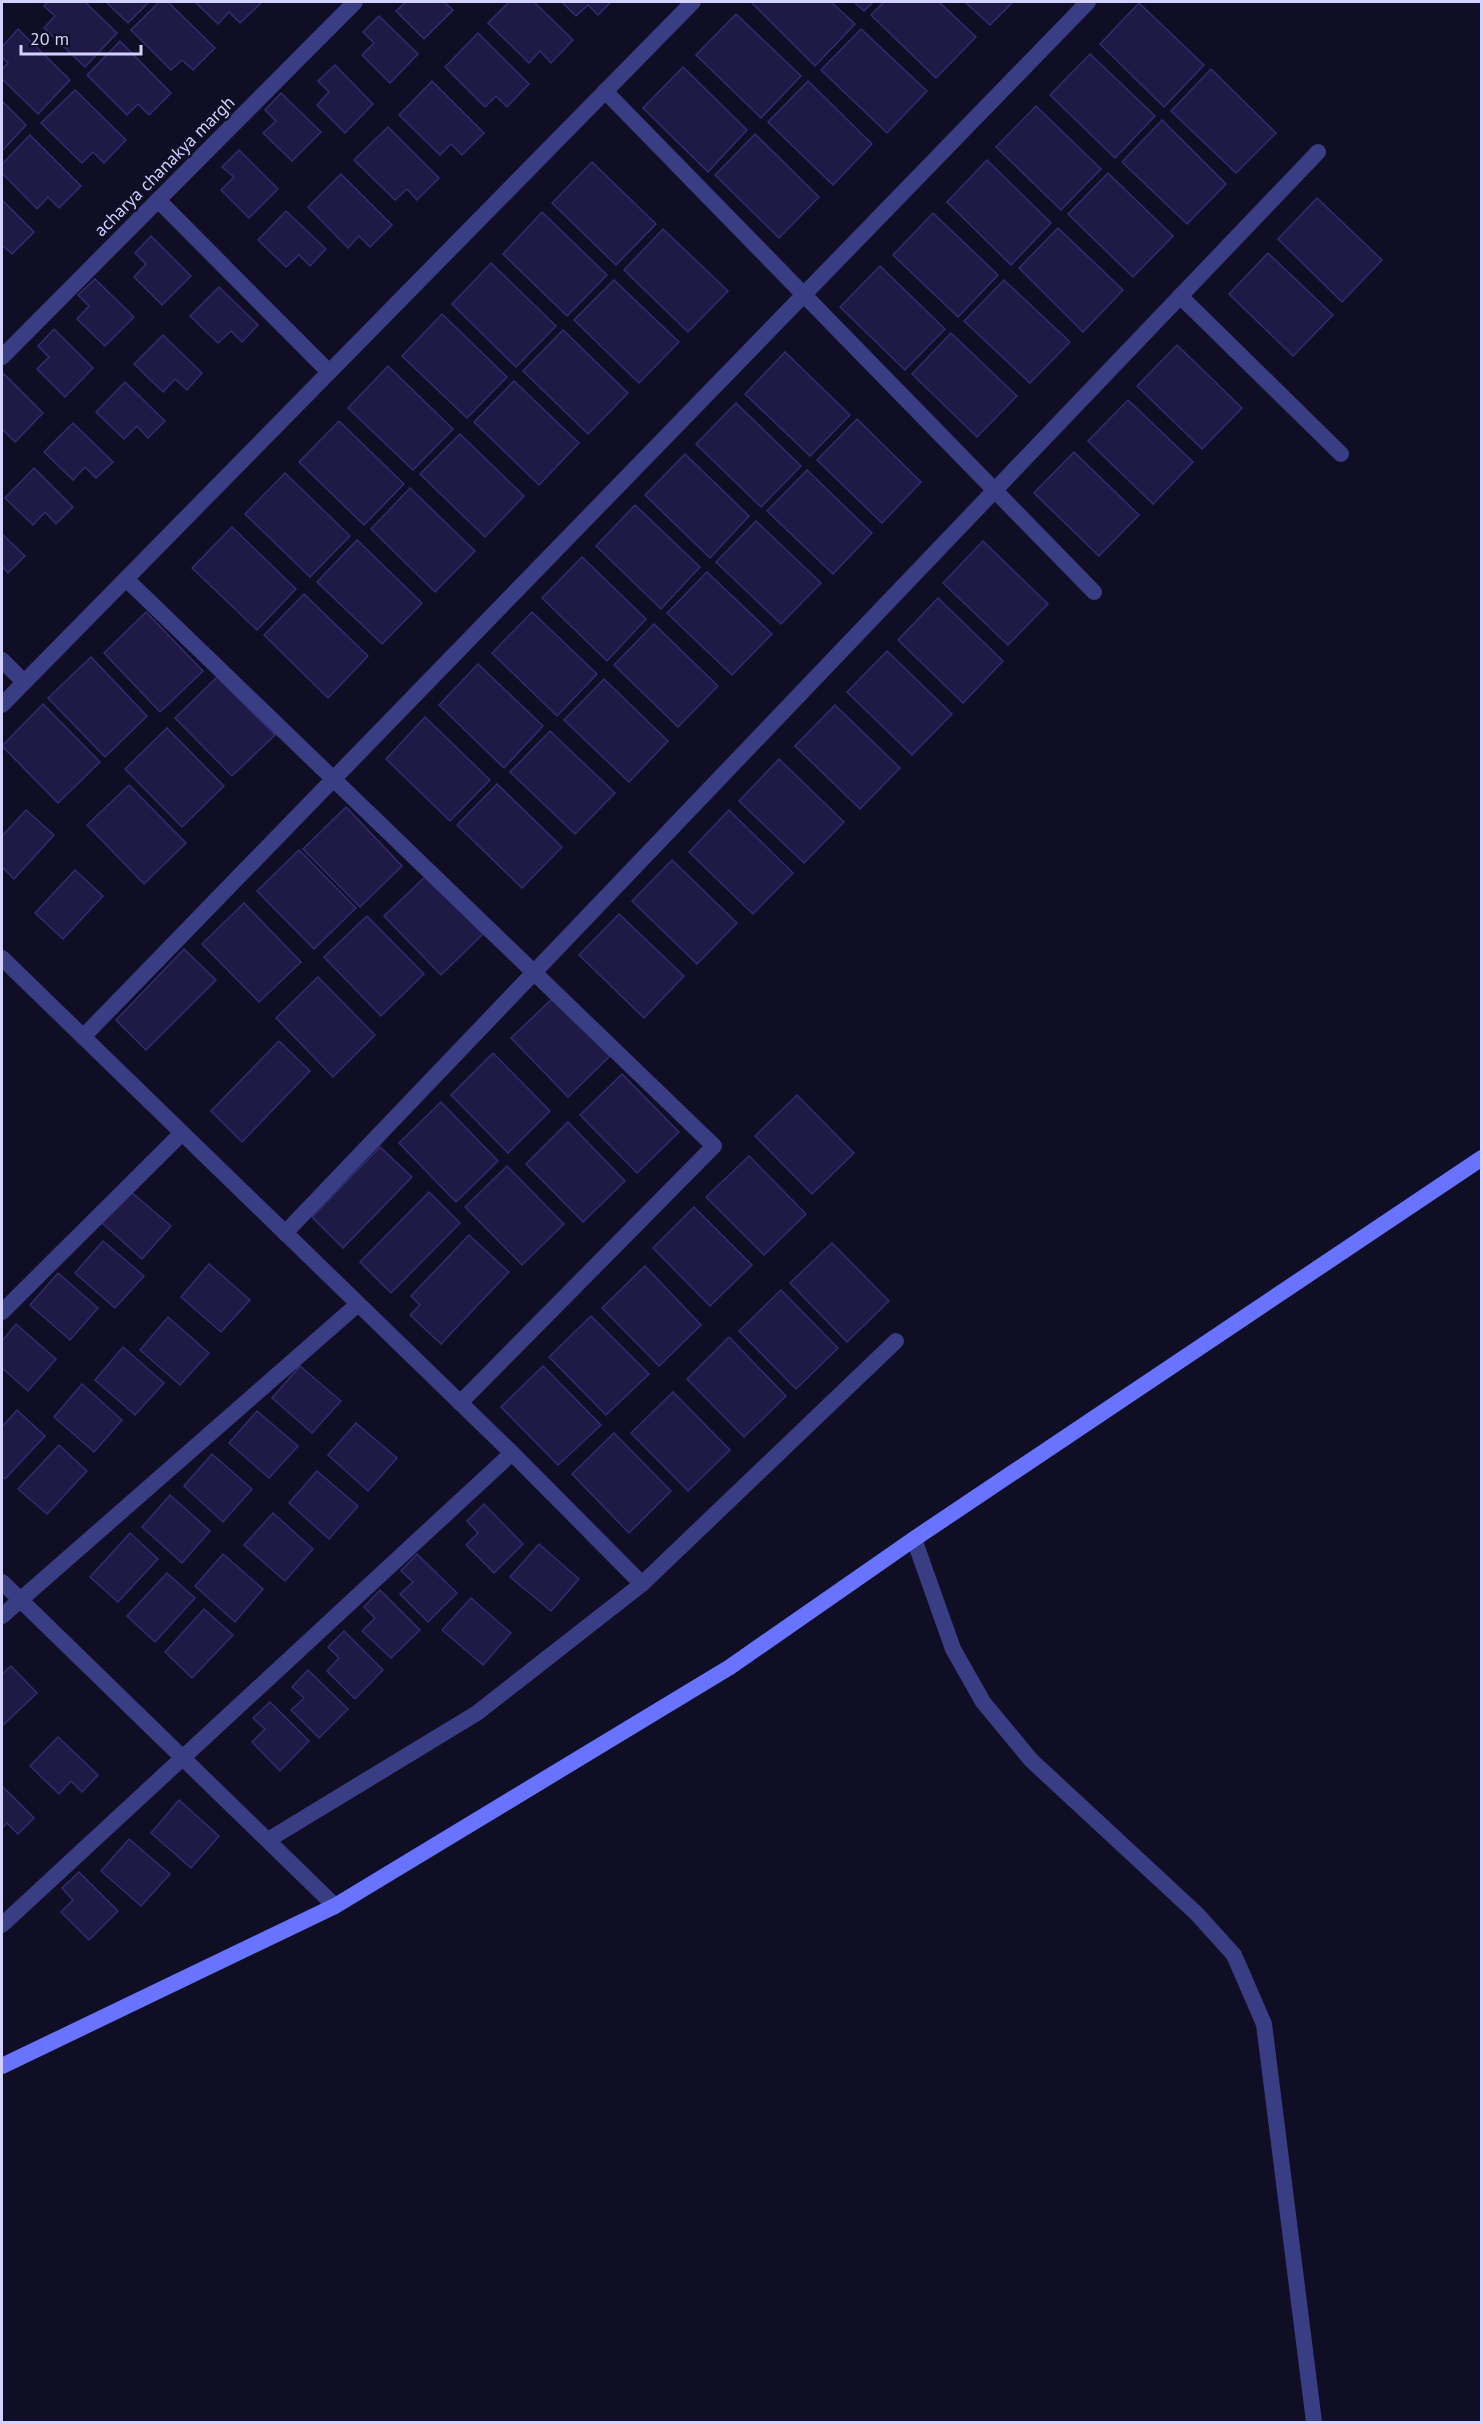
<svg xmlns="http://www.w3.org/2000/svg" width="1483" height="2424" font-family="'PT Sans',sans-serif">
	<rect width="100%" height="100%" fill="#100e24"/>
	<g fill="#1e1a45" stroke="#332b72" stroke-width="1.5">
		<polygon points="48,2 85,2 117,33 85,67 44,28 55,16 44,6"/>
		<polygon points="106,2 149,2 128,23"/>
		<polygon points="159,2 168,2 215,48 193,70 182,60 171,70 131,30"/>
		<polygon points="195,2 262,2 240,23 229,12 218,24"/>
		<polygon points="406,2 444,2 453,10 424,39 396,11"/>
		<polygon points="509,2 534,2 573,40 551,63 540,51 529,63 488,23"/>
		<polygon points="562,2 611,2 598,15 588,5 576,16"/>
		<polygon points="751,2 831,2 855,24 815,66"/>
		<polygon points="854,2 873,2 864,11"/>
		<polygon points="884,2 939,2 976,37 936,78 871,15"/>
		<polygon points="965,2 1013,2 990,25"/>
		<polygon points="1139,3 1204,65 1164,107 1100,44"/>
		<polygon points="736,14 801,76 761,118 696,55"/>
		<polygon points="379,16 418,54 390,83 362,55 374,43 363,32"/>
		<polygon points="18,29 70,80 38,114 2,79 2,69 8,63 2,57 2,47"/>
		<polygon points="861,29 927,91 887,133 821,70"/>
		<polygon points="478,33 529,84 507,107 496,96 485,107 445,67"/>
		<polygon points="120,41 171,93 149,115 138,104 127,115 87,75"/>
		<polygon points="1090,54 1155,116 1115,158 1050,95"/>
		<polygon points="335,65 373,104 345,133 317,105 329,92 318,81"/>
		<polygon points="683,67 747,130 708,172 643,108"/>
		<polygon points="1211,69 1276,133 1236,173 1171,111"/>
		<polygon points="432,81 484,133 462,155 451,144 440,155 399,115"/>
		<polygon points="808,81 872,144 833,185 768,122"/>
		<polygon points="75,90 126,140 104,163 93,152 82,163 41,123"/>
		<polygon points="281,93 321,132 292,161 263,133 276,121 265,110"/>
		<polygon points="2,101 26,125 2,151"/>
		<polygon points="1036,106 1101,169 1061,210 996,147"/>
		<polygon points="1162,120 1226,184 1187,224 1122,162"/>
		<polygon points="388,127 439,178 417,200 407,189 395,200 354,160"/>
		<polygon points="755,134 819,197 779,238 715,175"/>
		<polygon points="30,135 81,186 59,208 48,197 37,209 2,173 2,164"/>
		<polygon points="239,150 278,189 249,218 221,190 234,177 222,167"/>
		<polygon points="987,160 1051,223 1011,265 947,202"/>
		<polygon points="592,162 656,224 616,265 552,203"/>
		<polygon points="1108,173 1173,236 1133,277 1068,214"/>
		<polygon points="341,174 392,225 370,247 359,236 348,248 308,207"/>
		<polygon points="1317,198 1382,260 1342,302 1278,239"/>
		<polygon points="2,200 34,232 12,254 2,245"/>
		<polygon points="286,211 326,249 310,266 299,255 286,267 258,240"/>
		<polygon points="542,212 607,275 567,316 503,254"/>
		<polygon points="933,213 998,275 958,317 893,255"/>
		<polygon points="1058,228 1123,290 1083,332 1019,268"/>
		<polygon points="663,229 728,291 688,332 624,270"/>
		<polygon points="151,236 191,276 162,305 134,277 146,264 135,253"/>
		<polygon points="1268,253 1333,315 1293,356 1229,294"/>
		<polygon points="491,263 556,326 516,367 452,304"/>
		<polygon points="880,266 945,329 905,370 840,307"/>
		<polygon points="95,279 134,317 105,346 77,319 89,306 78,295"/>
		<polygon points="614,280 679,342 639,383 574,320"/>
		<polygon points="1004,280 1070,342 1030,383 964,321"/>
		<polygon points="219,287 258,325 242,342 231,331 218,343 190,316"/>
		<polygon points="442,314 507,377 467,418 402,356"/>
		<polygon points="54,329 93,368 65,397 37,369 49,357 38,346"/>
		<polygon points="563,330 628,393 588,434 523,371"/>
		<polygon points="951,333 1017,396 977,437 912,374"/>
		<polygon points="163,335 202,373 187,390 175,379 163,392 134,364"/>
		<polygon points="1177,345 1242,408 1202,449 1137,386"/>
		<polygon points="785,352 850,415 810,456 745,394"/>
		<polygon points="388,366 453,429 413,470 348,408"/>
		<polygon points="4,374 43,413 15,442 2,429 2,377"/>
		<polygon points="514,381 579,443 539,485 474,422"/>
		<polygon points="125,382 165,421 148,438 137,426 124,439 96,412"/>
		<polygon points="1128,400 1193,462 1153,504 1088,441"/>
		<polygon points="736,403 801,466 761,507 696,444"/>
		<polygon points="857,419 921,482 882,523 817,460"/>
		<polygon points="339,421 404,484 364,525 299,462"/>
		<polygon points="73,423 113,462 96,478 85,467 73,480 44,452"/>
		<polygon points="460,434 524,496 485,537 420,474"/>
		<polygon points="1074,452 1139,515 1099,556 1034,493"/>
		<polygon points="685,454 749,516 710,558 645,495"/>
		<polygon points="34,468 73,507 56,524 45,512 33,525 5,498"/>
		<polygon points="807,470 872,533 833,574 767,511"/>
		<polygon points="285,473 350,536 310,577 245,514"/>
		<polygon points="410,488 475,551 435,592 371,529"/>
		<polygon points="635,505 700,567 661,609 596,546"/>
		<polygon points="756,521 821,583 781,624 716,562"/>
		<polygon points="232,527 296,589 257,630 192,568"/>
		<polygon points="2,534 25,556 8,573 2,566"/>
		<polygon points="357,540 422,603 382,644 317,582"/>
		<polygon points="983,541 1048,604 1008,645 943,583"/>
		<polygon points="582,557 646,619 607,661 542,598"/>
		<polygon points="707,572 772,634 732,675 667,613"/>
		<polygon points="304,594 368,656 328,698 264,635"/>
		<polygon points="938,598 1003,661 963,703 898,640"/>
		<polygon points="146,612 203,671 160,712 104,653"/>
		<polygon points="532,612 597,674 557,716 492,653"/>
		<polygon points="654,624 718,686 678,727 614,665"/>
		<polygon points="887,651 952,714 912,755 847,692"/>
		<polygon points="91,657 147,716 105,757 48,698"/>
		<polygon points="478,664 543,726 504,768 439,705"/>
		<polygon points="217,677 275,735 232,776 175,718"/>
		<polygon points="604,679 668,741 629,782 564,720"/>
		<polygon points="43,704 100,762 58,803 2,746"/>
		<polygon points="835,705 900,768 860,809 795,746"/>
		<polygon points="425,717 490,780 450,821 386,759"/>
		<polygon points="167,728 224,786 182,827 125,769"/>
		<polygon points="550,731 615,793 575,834 510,772"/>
		<polygon points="779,759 844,822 804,863 739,801"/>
		<polygon points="497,784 562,847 522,888 457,825"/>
		<polygon points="129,785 186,843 144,884 87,825"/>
		<polygon points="346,807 402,866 360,907 303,849"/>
		<polygon points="26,810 54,835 14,879 2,867 2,836"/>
		<polygon points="729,810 793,873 753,914 689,852"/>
		<polygon points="299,850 356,908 314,949 257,891"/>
		<polygon points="672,860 737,923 697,964 632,901"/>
		<polygon points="75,870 103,896 63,939 35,913"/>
		<polygon points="426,876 483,934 441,975 384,916"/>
		<polygon points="244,903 301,962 259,1002 202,944"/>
		<polygon points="619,914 684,976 644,1018 579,955"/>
		<polygon points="367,916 424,974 381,1016 324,957"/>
		<polygon points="184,949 216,980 146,1050 116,1020"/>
		<polygon points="318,977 375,1035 333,1077 276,1018"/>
		<polygon points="553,998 610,1056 568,1097 511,1038"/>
		<polygon points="279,1041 310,1071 242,1142 211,1111"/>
		<polygon points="493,1053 550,1111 508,1153 451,1095"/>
		<polygon points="622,1074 679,1132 637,1173 580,1115"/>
		<polygon points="797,1095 854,1153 812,1194 755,1136"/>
		<polygon points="441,1102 498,1161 456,1202 399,1143"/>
		<polygon points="568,1122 625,1181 583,1222 526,1164"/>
		<polygon points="380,1147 412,1177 343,1248 312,1217"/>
		<polygon points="749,1156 806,1214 764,1255 706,1197"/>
		<polygon points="507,1166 564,1224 522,1265 465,1207"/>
		<polygon points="130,1191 171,1226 142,1259 102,1223"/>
		<polygon points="429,1192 460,1223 391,1293 360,1262"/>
		<polygon points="694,1207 752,1265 710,1306 653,1248"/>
		<polygon points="469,1235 509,1272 441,1344 410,1315 420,1305 411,1296"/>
		<polygon points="103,1241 144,1276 115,1308 75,1273"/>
		<polygon points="832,1243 889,1301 847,1342 790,1283"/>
		<polygon points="209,1264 250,1300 221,1332 181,1297"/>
		<polygon points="645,1266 701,1325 659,1366 602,1308"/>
		<polygon points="58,1273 98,1308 70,1340 30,1305"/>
		<polygon points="781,1290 838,1348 796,1389 739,1331"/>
		<polygon points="591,1316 649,1374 606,1415 549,1357"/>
		<polygon points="168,1317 209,1353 180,1385 140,1350"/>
		<polygon points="16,1324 56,1359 28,1391 2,1368 2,1341"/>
		<polygon points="729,1337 786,1396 744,1437 687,1379"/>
		<polygon points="123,1347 164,1383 135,1415 95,1380"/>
		<polygon points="300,1366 341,1401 312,1433 272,1398"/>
		<polygon points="543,1366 601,1425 558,1465 501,1407"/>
		<polygon points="82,1384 122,1420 94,1452 54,1417"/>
		<polygon points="673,1392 730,1450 688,1491 631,1433"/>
		<polygon points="17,1410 45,1436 5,1479 2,1476 2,1427"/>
		<polygon points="257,1411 298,1446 269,1478 229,1443"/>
		<polygon points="356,1423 397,1458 368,1491 328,1455"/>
		<polygon points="614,1433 671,1491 629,1533 572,1474"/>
		<polygon points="59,1445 87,1471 47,1514 18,1489"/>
		<polygon points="212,1454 252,1489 223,1522 184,1486"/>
		<polygon points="317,1471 358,1506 329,1539 289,1503"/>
		<polygon points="170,1495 210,1531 182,1563 142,1527"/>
		<polygon points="484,1504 523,1544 494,1573 466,1545 478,1533 467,1521"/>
		<polygon points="273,1513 313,1549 285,1581 244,1545"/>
		<polygon points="130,1533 158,1559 118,1602 90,1577"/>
		<polygon points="539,1544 579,1579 551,1611 510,1577"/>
		<polygon points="223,1554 263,1589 235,1622 195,1586"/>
		<polygon points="417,1554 457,1593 428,1622 400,1594 413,1582 401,1571"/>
		<polygon points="167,1573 195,1598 155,1642 127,1616"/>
		<polygon points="380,1590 420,1630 391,1658 362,1631 375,1618 364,1607"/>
		<polygon points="471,1598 511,1633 483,1665 442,1630"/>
		<polygon points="204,1609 233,1635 192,1678 165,1652"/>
		<polygon points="344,1631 383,1670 355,1699 327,1671 339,1658 328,1647"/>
		<polygon points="11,1666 37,1693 2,1726 2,1674"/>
		<polygon points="308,1670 348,1709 319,1738 291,1710 304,1698 292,1687"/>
		<polygon points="270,1702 309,1741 280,1771 252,1742 265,1729 253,1718"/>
		<polygon points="58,1737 98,1775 82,1792 71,1781 59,1794 30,1766"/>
		<polygon points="2,1786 34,1818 18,1834 7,1823 2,1828"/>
		<polygon points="179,1800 219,1836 191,1868 151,1833"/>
		<polygon points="129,1839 170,1874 141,1906 101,1871"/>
		<polygon points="79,1872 118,1911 89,1940 61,1912 73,1900 62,1888"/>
	</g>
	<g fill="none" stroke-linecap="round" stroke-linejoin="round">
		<g stroke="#383d84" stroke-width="16">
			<polyline points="605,91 1094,592"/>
			<polyline points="158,200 329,372"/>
			<polyline points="1180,296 1341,454"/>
			<polyline points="2,357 355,2"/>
			<polyline points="126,579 714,1146 460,1403"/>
			<polyline points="2,660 24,682"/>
			<polyline points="2,705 693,2"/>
			<polyline points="2,958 512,1453 642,1584"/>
			<polyline points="83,1037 1088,2"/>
			<polyline points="285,1233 1318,152"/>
			<polyline points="2,1312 182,1133"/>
			<polyline points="914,1539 953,1649 983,1702 1031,1760 1197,1914 1234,1955 1264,2024 1314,2422"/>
			<polyline points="2,1582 335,1906"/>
			<polyline points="2,1616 358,1304"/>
			<polyline points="268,1840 477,1713 642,1584 896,1341"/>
			<polyline points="2,1925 512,1453"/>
		</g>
		<polyline stroke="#6873ff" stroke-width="16" points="2,2066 335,1906 730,1667 914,1539 1482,1158"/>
	</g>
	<g text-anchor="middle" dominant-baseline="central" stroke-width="5" stroke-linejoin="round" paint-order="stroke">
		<g font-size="18" fill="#d2d1ff" stroke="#100e24">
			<text transform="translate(164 166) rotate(-45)">acharya chanakya margh</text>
		</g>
	</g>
	<rect width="1483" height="2424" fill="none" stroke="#d2d1ff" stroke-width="6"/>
	<path d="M21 45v9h120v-9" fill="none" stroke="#d2d1ff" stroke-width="3"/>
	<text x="30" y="45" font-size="18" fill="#d2d1ff" stroke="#100e24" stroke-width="4.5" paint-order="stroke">20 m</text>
</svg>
